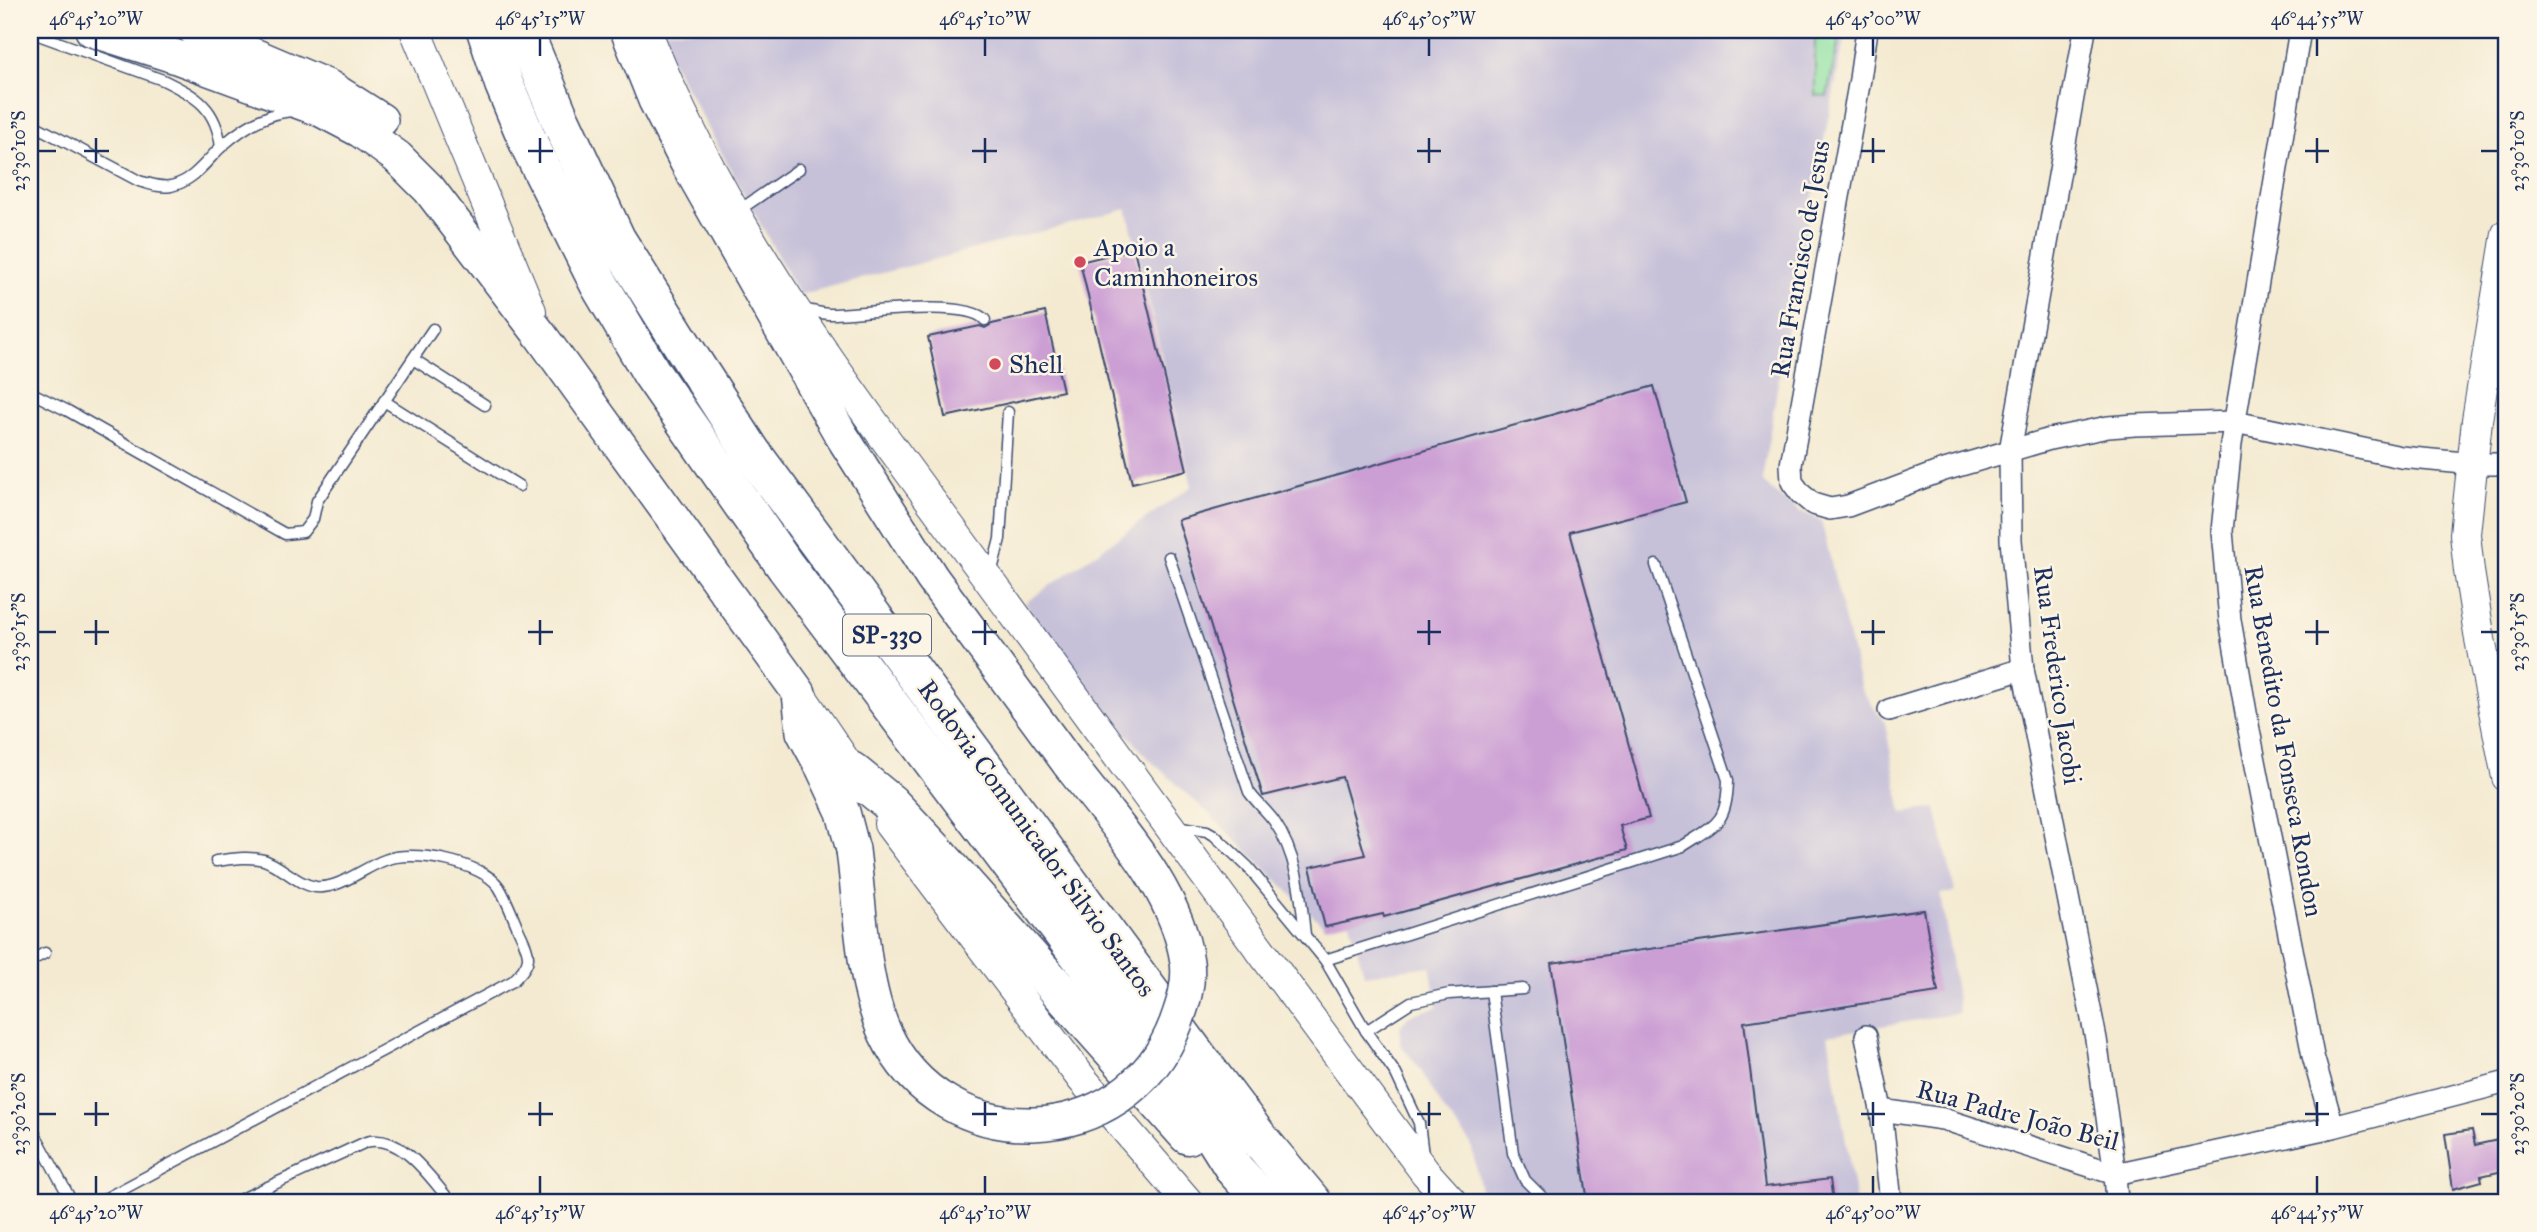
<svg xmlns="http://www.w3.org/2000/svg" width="2537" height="1232" font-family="'IM FELL Great Primer',serif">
	<rect width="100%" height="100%" fill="#fcf5e5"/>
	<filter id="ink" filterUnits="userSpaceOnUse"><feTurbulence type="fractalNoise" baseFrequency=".0143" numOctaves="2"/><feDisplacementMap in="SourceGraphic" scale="14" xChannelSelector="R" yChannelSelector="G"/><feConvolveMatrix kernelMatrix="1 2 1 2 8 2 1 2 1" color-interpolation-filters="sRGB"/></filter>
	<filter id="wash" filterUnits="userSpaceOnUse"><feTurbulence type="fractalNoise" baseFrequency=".00686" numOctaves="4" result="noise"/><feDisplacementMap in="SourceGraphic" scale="28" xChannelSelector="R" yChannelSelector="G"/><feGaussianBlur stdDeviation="1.57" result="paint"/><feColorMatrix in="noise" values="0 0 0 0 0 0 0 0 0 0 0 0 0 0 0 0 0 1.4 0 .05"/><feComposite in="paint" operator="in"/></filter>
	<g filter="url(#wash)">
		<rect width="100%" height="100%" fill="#f4ead1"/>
		<polygon fill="#c6c0d9" points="662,30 1846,30 1787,327 1762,481 1775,493 1799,511 1821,520 1861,689 1885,723 1902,813 1936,808 1955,892 1941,894 1959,1013 1828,1035 1856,1202 1486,1202 1483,1200 1471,1144 1444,1110 1420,1069 1400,1044 1400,1026 1410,1015 1437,1007 1430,966 1364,975 1350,922 1325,927 1205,810 1150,760 1116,722 1025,603 1192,486 1127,209 799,295 668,54"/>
		<polygon fill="#8ce1a3" stroke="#548880" stroke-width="2" points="1815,30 1841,30 1827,96 1815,95"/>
		<g id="blocks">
			<g fill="#cb9ed4">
				<polygon points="1134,249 1187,470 1132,483 1080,262"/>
				<polygon points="1045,312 1063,391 945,417 928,337 980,326 985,328 992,324"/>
				<polygon points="1654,386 1686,502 1570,532 1649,818 1620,826 1627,850 1384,917 1383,914 1325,927 1310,867 1365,855 1342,777 1263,796 1178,520"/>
				<polygon points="1924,910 1938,992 1744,1022 1765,1187 1830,1179 1833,1202 1588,1202 1551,963"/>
				<polygon points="2472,1130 2475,1145 2507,1138 2507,1170 2481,1176 2482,1181 2453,1189 2445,1134"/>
			</g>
		</g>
	</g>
	<g filter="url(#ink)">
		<use href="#blocks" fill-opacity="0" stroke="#3c4b6f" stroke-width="2"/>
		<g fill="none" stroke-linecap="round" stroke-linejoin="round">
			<g stroke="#3c4b6f" stroke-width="13">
				<g id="lane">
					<path d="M30,32L163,80C198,97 216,108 221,147"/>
					<path d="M30,123L139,181C150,184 160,188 171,186C194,181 206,161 222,146C241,129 267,112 294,111"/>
					<polyline points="738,211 799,169"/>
					<path d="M803,309C813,311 824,315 835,314C864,313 968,299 985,320"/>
					<polyline points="413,359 485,405"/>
					<polyline points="30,392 68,411 285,534 303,532 313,519 317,501 433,329"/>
					<polyline points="384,401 519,486"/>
					<path d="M1169,557L1249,792C1256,802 1266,810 1274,821C1297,854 1301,896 1305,935"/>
					<polyline points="991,574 1000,539 1008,412"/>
					<polyline points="1175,826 1207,831 1214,835 1248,867 1325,960 1366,1031 1396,1074 1419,1123 1423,1155"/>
					<path d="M1325,960L1683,846C1717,824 1727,823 1728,780L1656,565"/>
					<polyline points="30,961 45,953"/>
					<polyline points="1491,991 1513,1153 1525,1180 1547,1202"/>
					<polyline points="1366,1031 1411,1002 1449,994 1523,989"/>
					<polyline points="30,1125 72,1202"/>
					<path d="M99,1202L513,981C533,961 531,956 519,931C513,917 507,900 499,887C482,862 412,849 385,860C363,868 340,889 316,887C296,884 282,866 264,860C248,856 232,859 216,861"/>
					<path d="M235,1202L366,1142C402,1133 430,1178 451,1202"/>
				</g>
			</g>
			<g stroke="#3c4b6f" stroke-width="24">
				<g id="street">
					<polyline points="1867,30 1860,79 1791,465 1792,482 1801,494 1813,504 1830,509 1848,506 1941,471 2050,439 2108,427 2135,425 2235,422 2401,457 2474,464 2507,464"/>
					<polyline points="2085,30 2010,451 2011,540 2023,669 2096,1039 2115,1174 2117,1202"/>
					<polyline points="2300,30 2231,444 2222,531 2230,620 2249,730 2313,1056 2333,1127"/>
					<polyline points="1889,710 2023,669"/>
					<polyline points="1866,1036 1881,1110 1891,1202"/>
					<polyline points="1881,1110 1943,1119 2115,1174 2333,1127 2507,1082"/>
				</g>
			</g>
			<g stroke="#3c4b6f" stroke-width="32">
				<g id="secondary">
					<polyline points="415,30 531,311"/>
					<path d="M646,30C724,232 860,404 987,577C1133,776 1277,975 1425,1172L1452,1202"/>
					<polyline points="2507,234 2477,420 2465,534 2469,571 2479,634 2507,777"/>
					<polyline points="799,693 864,789"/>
					<polyline points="889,824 1082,1079 1188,1202"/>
				</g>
			</g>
			<g stroke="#3c4b6f" stroke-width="36">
				<g id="primary">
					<polyline points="92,30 174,56 321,110 361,131 397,157 429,189 541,336 799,693 803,732 823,769 843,812 853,850"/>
					<polyline points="195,30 329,87 381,120"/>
					<polyline points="627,30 655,100 687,163 840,433 932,578 1069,764"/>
				</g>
			</g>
			<g stroke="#3c4b6f" stroke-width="41">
				<g id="highway">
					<polyline points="486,30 504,84 530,146 599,284 652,374 786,567 1201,1116 1235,1170 1264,1202"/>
					<polyline points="523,30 560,119 616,239 693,362 752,453 1191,1048 1257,1136 1312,1202"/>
					<polyline points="851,771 890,803 933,849 1188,1135"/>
				</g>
			</g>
			<use href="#lane" stroke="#fff" stroke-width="10"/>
			<use href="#street" stroke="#fff" stroke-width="21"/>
			<use href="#secondary" stroke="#fff" stroke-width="30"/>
			<use href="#primary" stroke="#fff" stroke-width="33"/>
			<use href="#highway" stroke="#fff" stroke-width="38"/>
			<g stroke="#3c4b6f" stroke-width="36" stroke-linecap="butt">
				<path id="primary-bridge" d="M853,850C860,905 862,984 885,1033C943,1159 1127,1153 1176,1023C1183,1004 1190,983 1187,962C1177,888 1112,821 1069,764"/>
			</g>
			<use href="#primary-bridge" stroke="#fff" stroke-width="33"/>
		</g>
	</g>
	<path fill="none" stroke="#1b2f5e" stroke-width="2.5" d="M96,38V56M540,38V56M985,38V56M1429,38V56M1873,38V56M2317,38V56M96,138V163M540,138V163M985,138V163M1429,138V163M1873,138V163M2317,138V163M38,151H56M84,151H109M528,151H553M972,151H997M1417,151H1441M1861,151H1885M2305,151H2329M2481,151H2498M96,620V645M540,620V645M985,620V645M1429,620V645M1873,620V645M2317,620V645M38,632H56M84,632H109M528,632H553M972,632H997M1417,632H1441M1861,632H1885M2305,632H2329M2481,632H2498M96,1102V1126M540,1102V1126M985,1102V1126M1429,1102V1126M1873,1102V1126M2317,1102V1126M38,1114H56M84,1114H109M528,1114H553M972,1114H997M1417,1114H1441M1861,1114H1885M2305,1114H2329M2481,1114H2498M96,1176V1194M540,1176V1194M985,1176V1194M1429,1176V1194M1873,1176V1194M2317,1176V1194"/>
	<g fill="#d1495b" stroke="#fcf5e5" stroke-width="2.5">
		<circle cx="1080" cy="262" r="7"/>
		<circle cx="995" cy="364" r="7"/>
	</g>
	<g text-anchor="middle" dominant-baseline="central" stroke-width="5" stroke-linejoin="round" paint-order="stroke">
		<rect fill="#fcf5e5" stroke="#5e6a86" stroke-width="2" x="843" y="614.5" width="88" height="41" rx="5"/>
		<g font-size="24" font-weight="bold" fill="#1b2f5e">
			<text x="887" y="635">SP-330</text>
		</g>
		<g font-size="26" fill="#1b2f5e" stroke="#fcf5e5" text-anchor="start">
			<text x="1094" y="247">Apoio a<tspan x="1094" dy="30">Caminhoneiros</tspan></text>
			<text x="1009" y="364">Shell</text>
		</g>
		<g font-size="26" fill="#1b2f5e" stroke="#fcf5e5">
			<text transform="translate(1800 259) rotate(-80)">Rua Francisco de Jesus</text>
			<text transform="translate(2058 675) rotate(82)">Rua Frederico Jacobi</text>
			<text transform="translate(2284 741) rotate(80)">Rua Benedito da Fonseca Rondon</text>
			<text transform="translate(1037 838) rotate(54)">Rodovia Comunicador Silvio Santos</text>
			<text transform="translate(2018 1115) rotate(15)">Rua Padre João Beil</text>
		</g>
	</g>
	<rect width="2537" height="1232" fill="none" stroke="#fcf5e5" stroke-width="77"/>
	<rect x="38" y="38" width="2460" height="1156" fill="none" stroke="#1b2f5e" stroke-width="2.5"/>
	<g font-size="18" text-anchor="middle" fill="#1b2f5e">
		<text x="96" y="25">46°45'20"W</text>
		<text x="540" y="25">46°45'15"W</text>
		<text x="985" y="25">46°45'10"W</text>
		<text x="1429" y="25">46°45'05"W</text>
		<text x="1873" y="25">46°45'00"W</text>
		<text x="2317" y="25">46°44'55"W</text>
		<text transform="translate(19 151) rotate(-90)" y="6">23°30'10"S</text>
		<text transform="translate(2518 151) rotate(-90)" y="6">23°30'10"S</text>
		<text transform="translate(19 632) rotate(-90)" y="6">23°30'15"S</text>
		<text transform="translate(2518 632) rotate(-90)" y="6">23°30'15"S</text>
		<text transform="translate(19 1114) rotate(-90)" y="6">23°30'20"S</text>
		<text transform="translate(2518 1114) rotate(-90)" y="6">23°30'20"S</text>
		<text x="96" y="1219">46°45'20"W</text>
		<text x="540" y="1219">46°45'15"W</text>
		<text x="985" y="1219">46°45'10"W</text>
		<text x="1429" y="1219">46°45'05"W</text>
		<text x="1873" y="1219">46°45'00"W</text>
		<text x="2317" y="1219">46°44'55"W</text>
	</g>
</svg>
